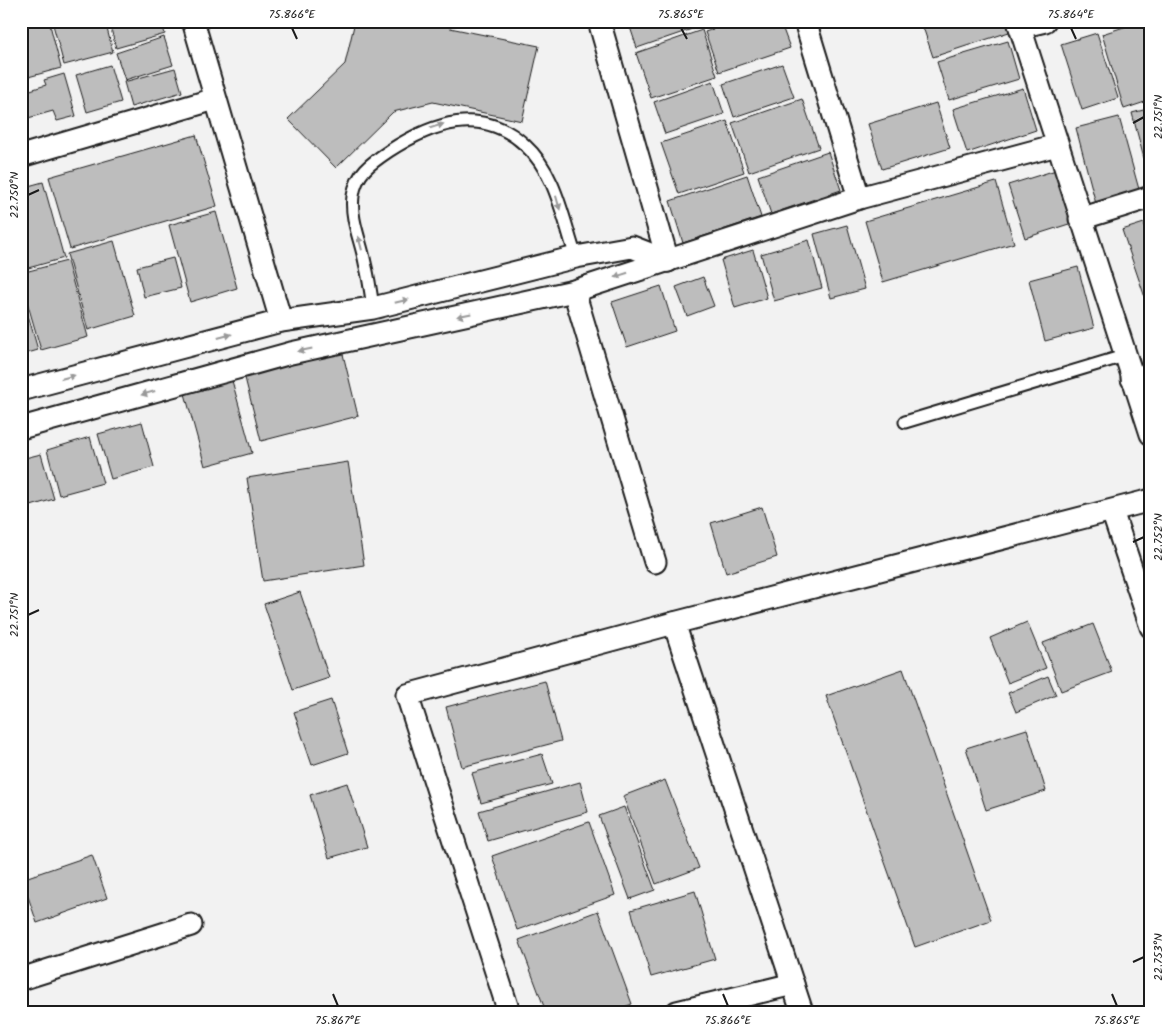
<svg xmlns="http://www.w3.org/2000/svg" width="1172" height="1033" font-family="Kalam,sans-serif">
	<rect width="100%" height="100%" fill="#f2f2f2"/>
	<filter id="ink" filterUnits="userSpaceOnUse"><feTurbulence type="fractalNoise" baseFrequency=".02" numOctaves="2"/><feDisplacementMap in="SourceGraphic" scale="10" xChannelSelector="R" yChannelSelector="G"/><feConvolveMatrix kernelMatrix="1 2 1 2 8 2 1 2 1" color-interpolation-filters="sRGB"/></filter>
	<g filter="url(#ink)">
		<g fill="#bdbdbd" stroke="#1c1c1c">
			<polygon points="21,21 49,21 61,68 21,79"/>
			<polygon points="52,21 105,21 113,52 64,65"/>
			<polygon points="109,21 161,21 165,34 116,48"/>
			<polygon points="355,21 443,21 450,28 539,46 522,121 433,102 393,112 336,168 288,119 345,64"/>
			<polygon points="628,21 696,21 698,27 637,48"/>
			<polygon points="735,21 780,21 790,48 719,72 705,32"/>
			<polygon points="921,21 1009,21 1012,31 933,57"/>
			<polygon points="1143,21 1151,21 1151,100 1124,109 1102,34"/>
			<polygon points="702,30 717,76 651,98 636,53"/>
			<polygon points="1097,33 1118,98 1082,110 1061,44"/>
			<polygon points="164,37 173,65 125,80 116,53"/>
			<polygon points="1008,41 1019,79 949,100 937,62"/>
			<polygon points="782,64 794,97 734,117 723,84"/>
			<polygon points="110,65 121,102 87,112 76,75"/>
			<polygon points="175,68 182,92 131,107 124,82"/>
			<polygon points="64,74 76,116 57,121 53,111 21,120 21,93 46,85 44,80"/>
			<polygon points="713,81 724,114 665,134 654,102"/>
			<polygon points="1023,88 1036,130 967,153 953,109"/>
			<polygon points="802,99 819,148 749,172 732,123"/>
			<polygon points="936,103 950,148 882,169 868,124"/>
			<polygon points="1151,108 1151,169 1147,170 1132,113"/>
			<polygon points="1119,117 1140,193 1096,204 1076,128"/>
			<polygon points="727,121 744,172 679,194 661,143"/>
			<polygon points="196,135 217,206 70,249 49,177"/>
			<polygon points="828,152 841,190 771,214 758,176"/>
			<polygon points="1056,170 1072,223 1025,238 1008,185"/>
			<polygon points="747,175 761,217 683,243 670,201"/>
			<polygon points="43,182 64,258 21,270 21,188"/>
			<polygon points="996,182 1014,243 883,282 865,221"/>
			<polygon points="216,212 237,288 190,302 169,225"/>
			<polygon points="1144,223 1151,244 1151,315 1122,230"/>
			<polygon points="847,225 865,289 831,298 814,234"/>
			<polygon points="809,240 822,288 774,301 761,254"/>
			<polygon points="114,241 135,316 88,330 67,254"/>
			<polygon points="753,250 767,298 735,308 721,260"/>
			<polygon points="173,258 181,288 144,297 137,267"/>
			<polygon points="67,261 88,337 41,350 21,281 21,273"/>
			<polygon points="1078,267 1094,328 1045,341 1029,280"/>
			<polygon points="703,277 714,306 687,316 676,287"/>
			<polygon points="661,286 675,331 627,347 612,302"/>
			<polygon points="21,290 38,350 21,355"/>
			<polygon points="342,350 358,416 261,441 244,374"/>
			<polygon points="231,377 252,453 205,466 184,390"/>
			<polygon points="142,422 154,467 111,479 98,434"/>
			<polygon points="90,437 103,483 59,495 47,450"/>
			<polygon points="41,454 54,499 21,509 21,459"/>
			<polygon points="348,462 364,565 263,581 247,478"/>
			<polygon points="762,507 777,557 726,573 711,523"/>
			<polygon points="300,592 329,678 293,690 264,604"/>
			<polygon points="1027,622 1046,668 1008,683 990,638"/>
			<polygon points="1093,624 1112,672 1061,691 1043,643"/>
			<polygon points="903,669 991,920 915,947 826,696"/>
			<polygon points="1048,676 1056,695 1016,712 1008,693"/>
			<polygon points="545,681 561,741 462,767 446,707"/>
			<polygon points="331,700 348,753 312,765 294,712"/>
			<polygon points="1027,729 1046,791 986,810 966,748"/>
			<polygon points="542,754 552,784 481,803 472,773"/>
			<polygon points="665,780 699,868 656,884 623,796"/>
			<polygon points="580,782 588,812 488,841 479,811"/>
			<polygon points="347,783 367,847 329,858 310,795"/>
			<polygon points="624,807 655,890 630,899 599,816"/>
			<polygon points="589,822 615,895 517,930 492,856"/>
			<polygon points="92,855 107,898 37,923 22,879"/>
			<polygon points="695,891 715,959 651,977 631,910"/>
			<polygon points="598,911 632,1004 610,1012 546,1012 519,940"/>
		</g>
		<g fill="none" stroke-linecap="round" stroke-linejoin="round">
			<g stroke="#1c1c1c" stroke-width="15">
				<g id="service">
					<path d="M373,308C371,293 369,278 365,263C361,241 350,219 353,196C356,173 371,163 389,151C432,123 482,105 525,145C556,173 563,219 576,257"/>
					<polyline points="905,422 1124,356"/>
				</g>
			</g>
			<g stroke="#1c1c1c" stroke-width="25">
				<g id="minor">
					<polyline points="193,21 281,321"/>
					<polyline points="599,21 668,261"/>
					<polyline points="805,21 859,198"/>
					<polyline points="1018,21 1151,434"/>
					<polyline points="1020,27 1045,21"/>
					<polyline points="21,156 215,99"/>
					<polyline points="1080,219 1151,197"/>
					<polyline points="574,291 655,562"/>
					<polyline points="1132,379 1151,373"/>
					<polyline points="21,390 281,321 373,308 576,257 632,247 668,261"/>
					<polyline points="21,428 291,353 574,291 859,198 1057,145"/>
					<polyline points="1112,511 1151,627"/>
					<polyline points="674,623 802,1012"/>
					<polyline points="21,979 191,925"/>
					<polyline points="509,1012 407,695 674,623 1151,500"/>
					<polyline points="677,1012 793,984"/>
				</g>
			</g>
			<use href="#service" stroke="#fff" stroke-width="11"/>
			<use href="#minor" stroke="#fff" stroke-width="21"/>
		</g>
		<defs><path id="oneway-solid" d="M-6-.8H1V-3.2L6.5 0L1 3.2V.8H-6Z" transform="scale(1.25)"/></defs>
		<g fill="#999">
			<use href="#oneway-solid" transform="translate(437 126) rotate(-18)"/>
			<use href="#oneway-solid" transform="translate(558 203) rotate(74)"/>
			<use href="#oneway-solid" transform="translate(360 243) rotate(-105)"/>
			<use href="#oneway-solid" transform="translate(621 275) rotate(162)"/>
			<use href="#oneway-solid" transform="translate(402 301) rotate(-14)"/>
			<use href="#oneway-solid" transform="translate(464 315) rotate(168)"/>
			<use href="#oneway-solid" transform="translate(225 336) rotate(-15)"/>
			<use href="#oneway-solid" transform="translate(305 350) rotate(168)"/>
			<use href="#oneway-solid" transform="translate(68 377) rotate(-15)"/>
			<use href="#oneway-solid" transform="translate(148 393) rotate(164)"/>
		</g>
	</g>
	<path fill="none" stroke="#1c1c1c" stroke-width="2" d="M292,28L297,39M681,28L687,39M1071,28L1076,39M1133,123L1144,117M28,195L39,190M1133,542L1144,537M28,615L39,610M1133,962L1144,957M333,994L338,1006M723,994L728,1006M1112,994L1117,1006"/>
	<rect width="1172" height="1033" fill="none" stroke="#fff" stroke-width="55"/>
	<rect x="28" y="28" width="1116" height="978" fill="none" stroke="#1c1c1c" stroke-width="2"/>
	<g font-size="12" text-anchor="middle" fill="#1c1c1c">
		<text x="292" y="18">75.866°E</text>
		<text x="681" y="18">75.865°E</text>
		<text x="1071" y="18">75.864°E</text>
		<text transform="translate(1158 117) rotate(-90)" y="4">22.751°N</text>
		<text transform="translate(14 195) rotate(-90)" y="4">22.750°N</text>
		<text transform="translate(1158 537) rotate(-90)" y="4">22.752°N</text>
		<text transform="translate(14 615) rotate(-90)" y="4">22.751°N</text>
		<text transform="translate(1158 957) rotate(-90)" y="4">22.753°N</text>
		<text x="338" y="1024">75.867°E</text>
		<text x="728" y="1024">75.866°E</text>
		<text x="1117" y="1024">75.865°E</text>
	</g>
</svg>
